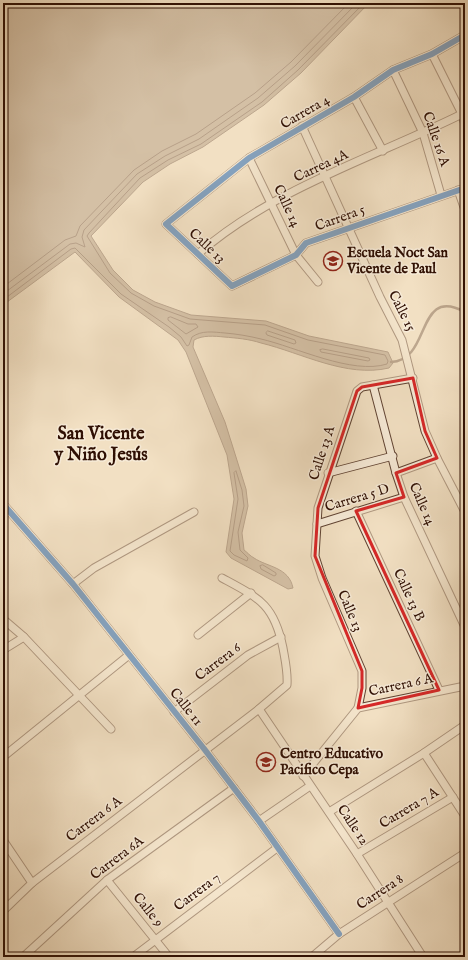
<svg xmlns="http://www.w3.org/2000/svg" width="468" height="960" font-family="'IM FELL English',serif">
	<rect width="100%" height="100%" fill="#f2e0c3"/>
	<filter id="stains"><feTurbulence type="fractalNoise" baseFrequency=".005" numOctaves="4"/><feColorMatrix values="0 0 0 0 .2 0 0 0 0 .09 0 0 0 0 .02 0 0 0 .5 -.17"/></filter>
	<radialGradient id="worn" r=".72"><stop offset=".6" stop-color="#630" stop-opacity="0"/><stop offset="1" stop-color="#630" stop-opacity=".3"/></radialGradient>
	<path fill="#b09982" stroke="#7c624f" d="M3,3H369L301,73L264,105L203,147L170,164L143,182L91,236L113,270L133,290L155,302L191,315L266,321L309,336L388,352L393,363L389,368C346,378 302,353 261,343C249,339 236,338 224,337C214,336 203,335 194,340L193,347L225,422L246,489L248,506L242,533L244,550C247,552 250,556 254,558C267,567 289,567 293,588L288,589L231,558L226,552L234,499L227,455L186,352L178,340L119,297L75,252L3,305Z"/>
	<g fill="none" stroke-linecap="round" stroke-linejoin="round">
		<g stroke="#705442" stroke-width="1">
			<polyline points="3,287 65,240 76,236 80,226 134,170 162,151 196,134 255,93 291,62 349,3"/>
			<polyline points="3,294 70,244 76,243 85,247 82,237 84,230 137,174 165,156 199,139 258,98 295,66 357,3"/>
			<path d="M3,300L71,249L75,248L121,294L169,327L181,337L187,346L189,345L192,337C202,330 213,332 225,333C237,334 249,336 261,339C296,347 352,375 387,364L388,361L385,355L308,340L265,325L190,319L154,306L131,293L110,273L87,236L89,233L140,178L168,160L201,144L262,102L298,70L364,3"/>
			<polygon points="171,317 188,324 196,324 198,327 186,334 168,320 168,318"/>
			<polygon points="268,331 295,340 296,343 294,344 267,335 266,333"/>
			<polygon points="323,349 369,358 370,360 368,361 321,352 320,350"/>
			<polygon points="236,471 242,490 244,506 238,532 240,550 248,558 247,561 234,555 230,551 238,499 234,473"/>
			<polygon points="263,565 276,573 276,575 274,576 261,569 260,566"/>
		</g>
		<path stroke="#7c624f" stroke-width="2.5" d="M391,362C432,361 415,285 465,312"/>
		<g stroke="#604333" stroke-width="9">
			<g id="minor">
				<polyline points="465,35 432,54 393,70 354,97 249,158 166,224 232,286 296,255 306,243 465,188"/>
				<polyline points="432,54 462,114 465,125"/>
				<polyline points="393,70 423,133 441,195"/>
				<polyline points="354,97 383,151"/>
				<polyline points="302,126 380,297 402,340 425,431 437,458 465,512"/>
				<polyline points="249,158 296,255 318,282"/>
				<polyline points="458,190 465,210"/>
				<path d="M198,254C272,189 375,157 462,114"/>
				<polyline points="373,385 396,473 404,497 465,627"/>
				<polyline points="328,473 393,456"/>
				<polyline points="396,473 437,458"/>
				<polyline points="3,504 73,584 205,750 259,821 339,934"/>
				<polyline points="356,511 439,690"/>
				<polyline points="317,524 404,497"/>
				<polyline points="73,584 94,568 194,512"/>
				<polyline points="3,619 24,637 111,729"/>
				<polyline points="198,635 251,593"/>
				<polyline points="3,650 24,637"/>
				<polyline points="358,708 362,688 362,671 322,578 315,556 318,508 357,391 362,387 413,378"/>
				<polyline points="259,709 357,854 423,957"/>
				<polyline points="174,712 248,655 281,637"/>
				<polyline points="424,753 465,816"/>
				<polyline points="3,757 129,655"/>
				<polyline points="303,776 358,708 465,686"/>
				<polyline points="329,812 424,753 465,725"/>
				<polyline points="259,821 310,786"/>
				<polyline points="3,840 32,883"/>
				<polyline points="357,854 453,797"/>
				<polyline points="107,880 169,957"/>
				<path d="M3,911L32,883L259,709L287,685C288,672 285,660 283,648C274,604 259,598 222,578"/>
				<polyline points="23,957 107,880 234,788"/>
				<polyline points="133,957 277,848"/>
				<polyline points="312,957 339,934 465,853"/>
			</g>
		</g>
		<use href="#minor" stroke="#f7ebd8" stroke-width="7"/>
		<g stroke="#f7ebd8" stroke-width="8">
			<g id="cycleway">
				<polyline points="465,35 432,54 393,70 354,97 249,158 166,224 232,286 296,255 306,243 465,188"/>
				<polyline points="3,504 73,584 205,750 259,821 339,934"/>
			</g>
		</g>
		<use href="#cycleway" stroke="#0057b8" stroke-width="6"/>
	</g>
	<path d="M0 0H468V960H0ZM413,378L425,431L437,458L396,473L404,497L356,511L439,690L358,708L362,688V671L315,556L318,508L357,391L362,387Z" fill="#f2e0c3" fill-opacity=".55" fill-rule="evenodd"/>
	<path fill="none" stroke="#d62828" stroke-width="3" stroke-linejoin="round" d="M413,378L425,431L437,458L396,473L404,497L356,511L439,690L358,708L362,688V671L315,556L318,508L357,391L362,387Z"/>
	<defs>
		<g id="school-ring" transform="scale(1)"><circle r="9.5" fill="#f7ebd8" stroke="#8f2418" stroke-width="1.5"/><path d="M0-5L7-2L0 1L-7-2ZM-4 1L0 2.5L4 1V4Q0 6-4 4Z" fill="#8f2418"/></g>
	</defs>
	<g fill-rule="evenodd">
		<use href="#school-ring" x="333" y="261"/>
		<use href="#school-ring" x="266" y="762"/>
	</g>
	<g text-anchor="middle" dominant-baseline="central" stroke-width="3" stroke-linejoin="round" paint-order="stroke">
		<g font-size="14" fill="#2f0f03" stroke="#f7ebd8">
			<text transform="translate(305 112) rotate(-30)">Carrera 4</text>
			<text transform="translate(436 139) rotate(71)">Calle 16 A</text>
			<text transform="translate(321 166) rotate(-25)">Carrea 4A</text>
			<text transform="translate(287 206) rotate(65)">Calle 14</text>
			<text transform="translate(340 218) rotate(-20)">Carrera 5</text>
			<text transform="translate(207 246) rotate(43)">Calle 13</text>
			<text transform="translate(402 311) rotate(63)">Calle 15</text>
			<text transform="translate(322 453) rotate(-72)">Calle 13 A</text>
			<text transform="translate(357 498) rotate(-17)">Carrera 5 D</text>
			<text transform="translate(422 504) rotate(66)">Calle 14</text>
			<text transform="translate(409 595) rotate(65)">Calle 13 B</text>
			<text transform="translate(350 611) rotate(67)">Calle 13</text>
			<text transform="translate(218 662) rotate(-37)">Carrera 6</text>
			<text transform="translate(401 685) rotate(-12)">Carrera 6 A</text>
			<text transform="translate(186 707) rotate(51)">Calle 11</text>
			<text transform="translate(409 808) rotate(-31)">Carrera 7 A</text>
			<text transform="translate(94 819) rotate(-37)">Carrera 6 A</text>
			<text transform="translate(353 825) rotate(56)">Calle 12</text>
			<text transform="translate(117 858) rotate(-37)">Carrera 6A</text>
			<text transform="translate(197 892) rotate(-37)">Carrera 7</text>
			<text transform="translate(380 892) rotate(-33)">Carrera 8</text>
			<text transform="translate(148 910) rotate(51)">Calle 9</text>
		</g>
		<g font-size="14" font-weight="bold" fill="#2f0f03" stroke="#f7ebd8" text-anchor="start">
			<text x="347" y="253">Escuela Noct San<tspan x="347" dy="16">Vicente de Paul</tspan></text>
			<text x="280" y="754">Centro Educativo<tspan x="280" dy="16">Pacifico Cepa</tspan></text>
		</g>
		<g font-size="18" font-weight="bold" fill="#2f0f03" stroke="#f7ebd8">
			<text x="101" y="434">San Vicente<tspan x="101" dy="21">y Niño Jesús</tspan></text>
		</g>
	</g>
	<rect width="468" height="960" fill="none" stroke="#f2e0c3" stroke-width="16"/>
	<rect x="4" y="4" width="460" height="952" fill="none" stroke="#2f0f03" stroke-width="2"/>
	<rect x="8" y="8" width="452" height="944" fill="none" stroke="#2f0f03"/>
	<rect width="100%" height="100%" filter="url(#stains)"/>
	<rect width="100%" height="100%" fill="url(#worn)"/>
</svg>
